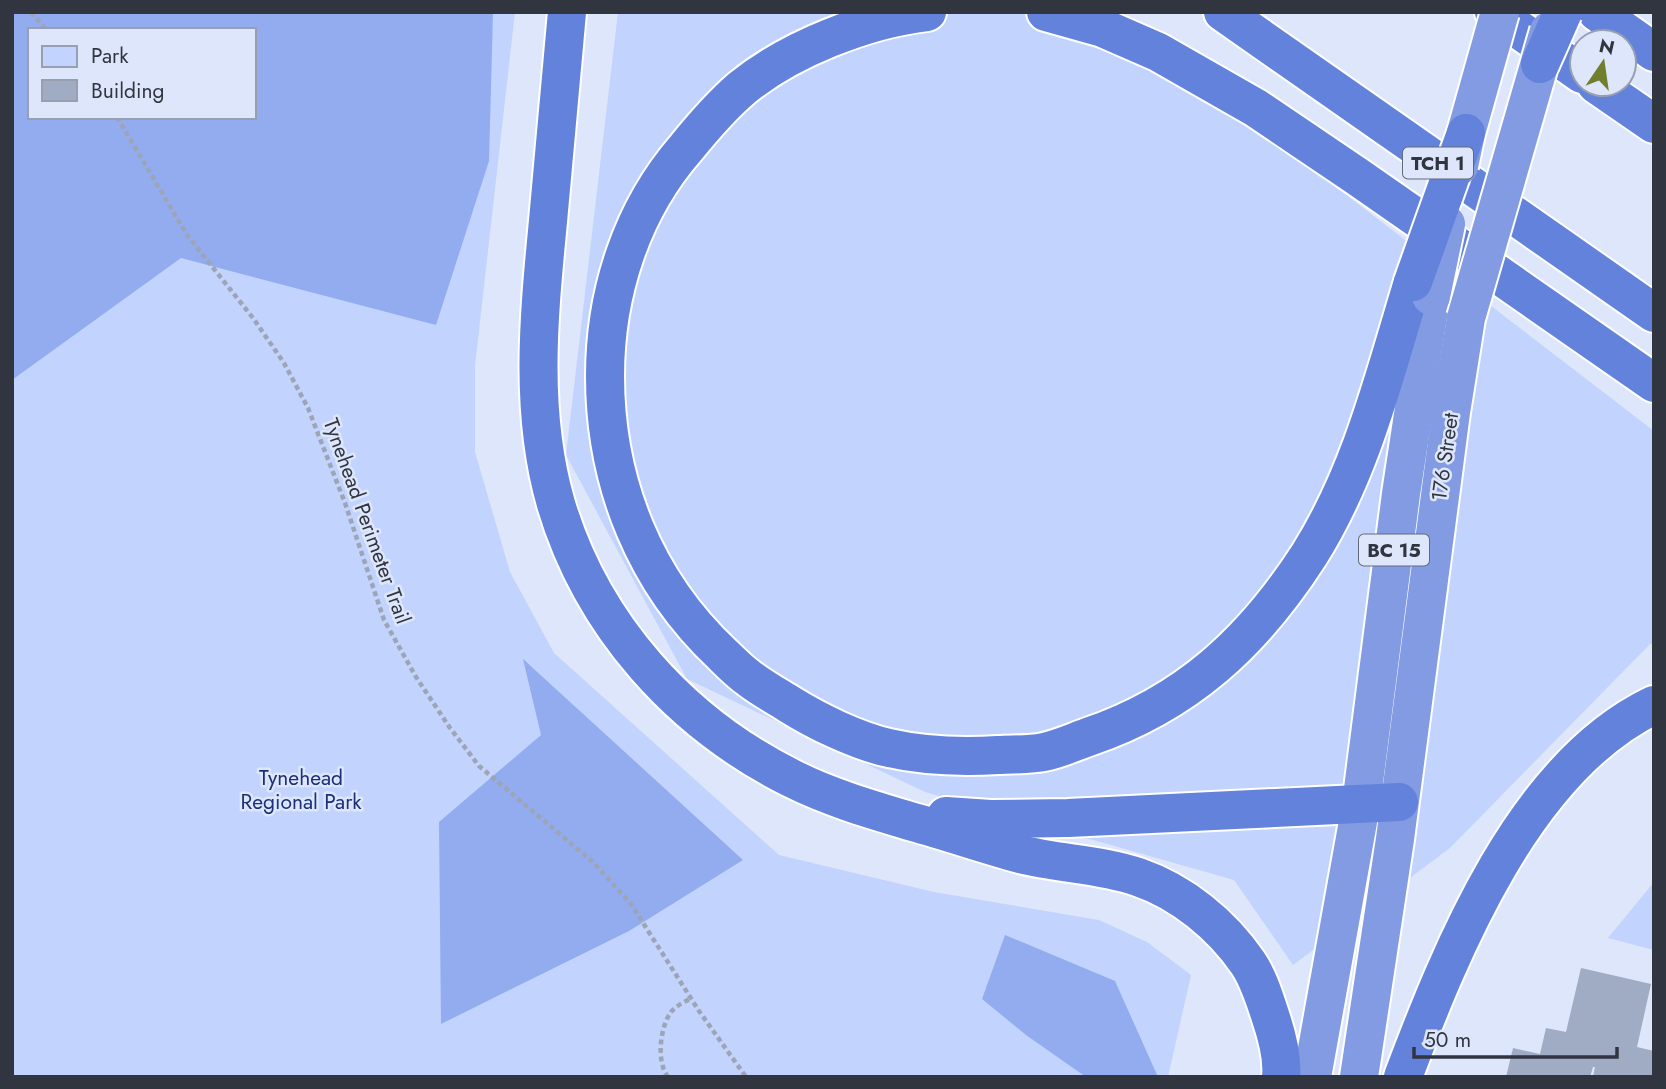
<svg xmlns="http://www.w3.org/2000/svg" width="1666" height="1089" font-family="Jost,sans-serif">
	<rect width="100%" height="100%" fill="#dde6fb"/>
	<g fill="#c2d4fd" fill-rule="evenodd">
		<path d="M12,12H515L475,366V452L510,572L554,653L779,855L934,892L1099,920L1147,942L1191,975L1168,1077H12ZM30,30H254V117H30Z"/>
		<polygon points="618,12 1108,12 1654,431 1654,644 1650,644 1450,848 1293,965 1234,880 925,792 687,679 566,455"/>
		<polygon points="1654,882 1654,950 1608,938"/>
	</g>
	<g fill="#92acef" fill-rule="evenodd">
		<path d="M12,12H493L489,161L436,325L181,258L12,380ZM30,30H254V117H30Z"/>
		<polygon points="523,659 743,860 629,931 441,1024 439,822 541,735"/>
		<polygon points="1005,935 1115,981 1158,1077 1086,1077 1026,1035 982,999"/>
	</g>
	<polygon fill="#a0abc4" points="1581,968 1651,984 1637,1047 1654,1051 1654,1077 1593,1077 1595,1067 1593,1067 1590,1077 1506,1077 1513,1048 1540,1054 1546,1028 1566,1032"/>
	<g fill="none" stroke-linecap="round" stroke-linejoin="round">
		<g stroke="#fff" stroke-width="42">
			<g id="trunk">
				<polyline points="1312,1077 1361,805 1401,494 1431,296"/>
				<polyline points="1359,1077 1395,839 1451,412 1466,318"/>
			</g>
		</g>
		<g stroke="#fff" stroke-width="42">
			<g id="motorway">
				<path d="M567,12C561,82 554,151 548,221C539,315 529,411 556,504C592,625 680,723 793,779C831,798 873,810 913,822C949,832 984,844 1020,854C1059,864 1100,864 1138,877C1182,892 1222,925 1248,963C1259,979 1265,1000 1271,1018C1277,1036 1283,1058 1281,1077"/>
				<path d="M927,12C866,19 790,49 742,88C721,106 703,127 686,148C631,211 605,294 605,376C605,483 645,582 723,655C731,663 740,672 750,679C762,688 776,696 789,704C816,721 857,741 889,748C924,756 963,757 998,755C1013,754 1030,755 1044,752C1059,749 1074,742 1088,737C1186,704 1253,642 1309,555C1361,473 1385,374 1413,282"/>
				<polyline points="1046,12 1103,28 1158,52 1256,108 1358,177 1654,383"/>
				<polyline points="1223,12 1654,313"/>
				<polyline points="1494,12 1582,74"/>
				<polyline points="1597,12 1654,52"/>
				<polyline points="1596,84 1654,124"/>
				<polyline points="946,816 990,819 1068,818 1399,802"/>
				<path d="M1403,1077C1451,950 1524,767 1654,705"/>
			</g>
		</g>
		<g stroke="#9da4b5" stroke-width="4.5" stroke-dasharray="5 3.5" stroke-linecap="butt">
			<polyline points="31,12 46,30"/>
			<polyline points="117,117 187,235 253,318 284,363 308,408 345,503 384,620 416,677 450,728 479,766 593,862 631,904 699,1011 746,1077"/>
			<path d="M668,1077C656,1062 660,1027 671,1012C676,1006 684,1002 690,999"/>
		</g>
		<use href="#trunk" stroke="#829be2" stroke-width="38"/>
		<use href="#motorway" stroke="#6382db" stroke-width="38"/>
		<g stroke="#fff" stroke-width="42" stroke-linecap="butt">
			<g id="trunk-bridge">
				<polyline points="1459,166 1466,133 1500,12"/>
				<polyline points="1431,296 1446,224"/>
				<polyline points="1466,318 1549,31"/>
			</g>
		</g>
		<g stroke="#fff" stroke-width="42" stroke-linecap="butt">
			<g id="motorway-bridge">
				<polyline points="1540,64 1563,12"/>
				<polyline points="1413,282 1466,133"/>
			</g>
		</g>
		<use href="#trunk-bridge" stroke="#829be2" stroke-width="38"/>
		<use href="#motorway-bridge" stroke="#6382db" stroke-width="38"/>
	</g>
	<g text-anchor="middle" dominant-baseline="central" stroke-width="5" stroke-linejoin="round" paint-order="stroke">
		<g fill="#dde6fb" stroke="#656a78" stroke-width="2">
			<rect x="1403" y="147.5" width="70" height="31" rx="5"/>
			<rect x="1359" y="534.5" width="70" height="31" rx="5"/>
		</g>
		<g font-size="19" font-weight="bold" fill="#313540">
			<text x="1438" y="163">TCH 1</text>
			<text x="1394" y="550">BC 15</text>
		</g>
		<g font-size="21" fill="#313540" stroke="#dde6fb">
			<text transform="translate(1445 457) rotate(-82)">176 Street</text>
			<text transform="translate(367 521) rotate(70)">Tynehead Perimeter Trail</text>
		</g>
		<g font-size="21" fill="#1b2f7b" stroke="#dde6fb">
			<text x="301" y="778">Tynehead<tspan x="301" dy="24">Regional Park</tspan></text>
		</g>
	</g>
	<rect width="1666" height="1089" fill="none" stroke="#313540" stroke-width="28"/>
	<rect x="28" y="28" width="228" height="91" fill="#dde6fb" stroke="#989fb0" stroke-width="2"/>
	<rect x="42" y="46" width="35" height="21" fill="#c2d4fd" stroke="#989fb0" stroke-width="2"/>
	<text x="91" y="63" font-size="21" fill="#313540">Park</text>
	<rect x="42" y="80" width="35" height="21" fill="#a0abc4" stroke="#989fb0" stroke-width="2"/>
	<text x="91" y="98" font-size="21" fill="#313540">Building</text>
	<g transform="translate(1603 63) rotate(13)"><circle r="33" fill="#dde6fb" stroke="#989fb0" stroke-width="2"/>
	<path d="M0-5L12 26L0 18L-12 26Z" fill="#717e2b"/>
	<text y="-10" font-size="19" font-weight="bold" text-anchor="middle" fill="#313540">N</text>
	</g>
	<path d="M1414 1047v10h203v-10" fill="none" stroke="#313540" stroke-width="3.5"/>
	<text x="1424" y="1047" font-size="21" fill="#313540" stroke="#dde6fb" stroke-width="5" paint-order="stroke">50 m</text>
</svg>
